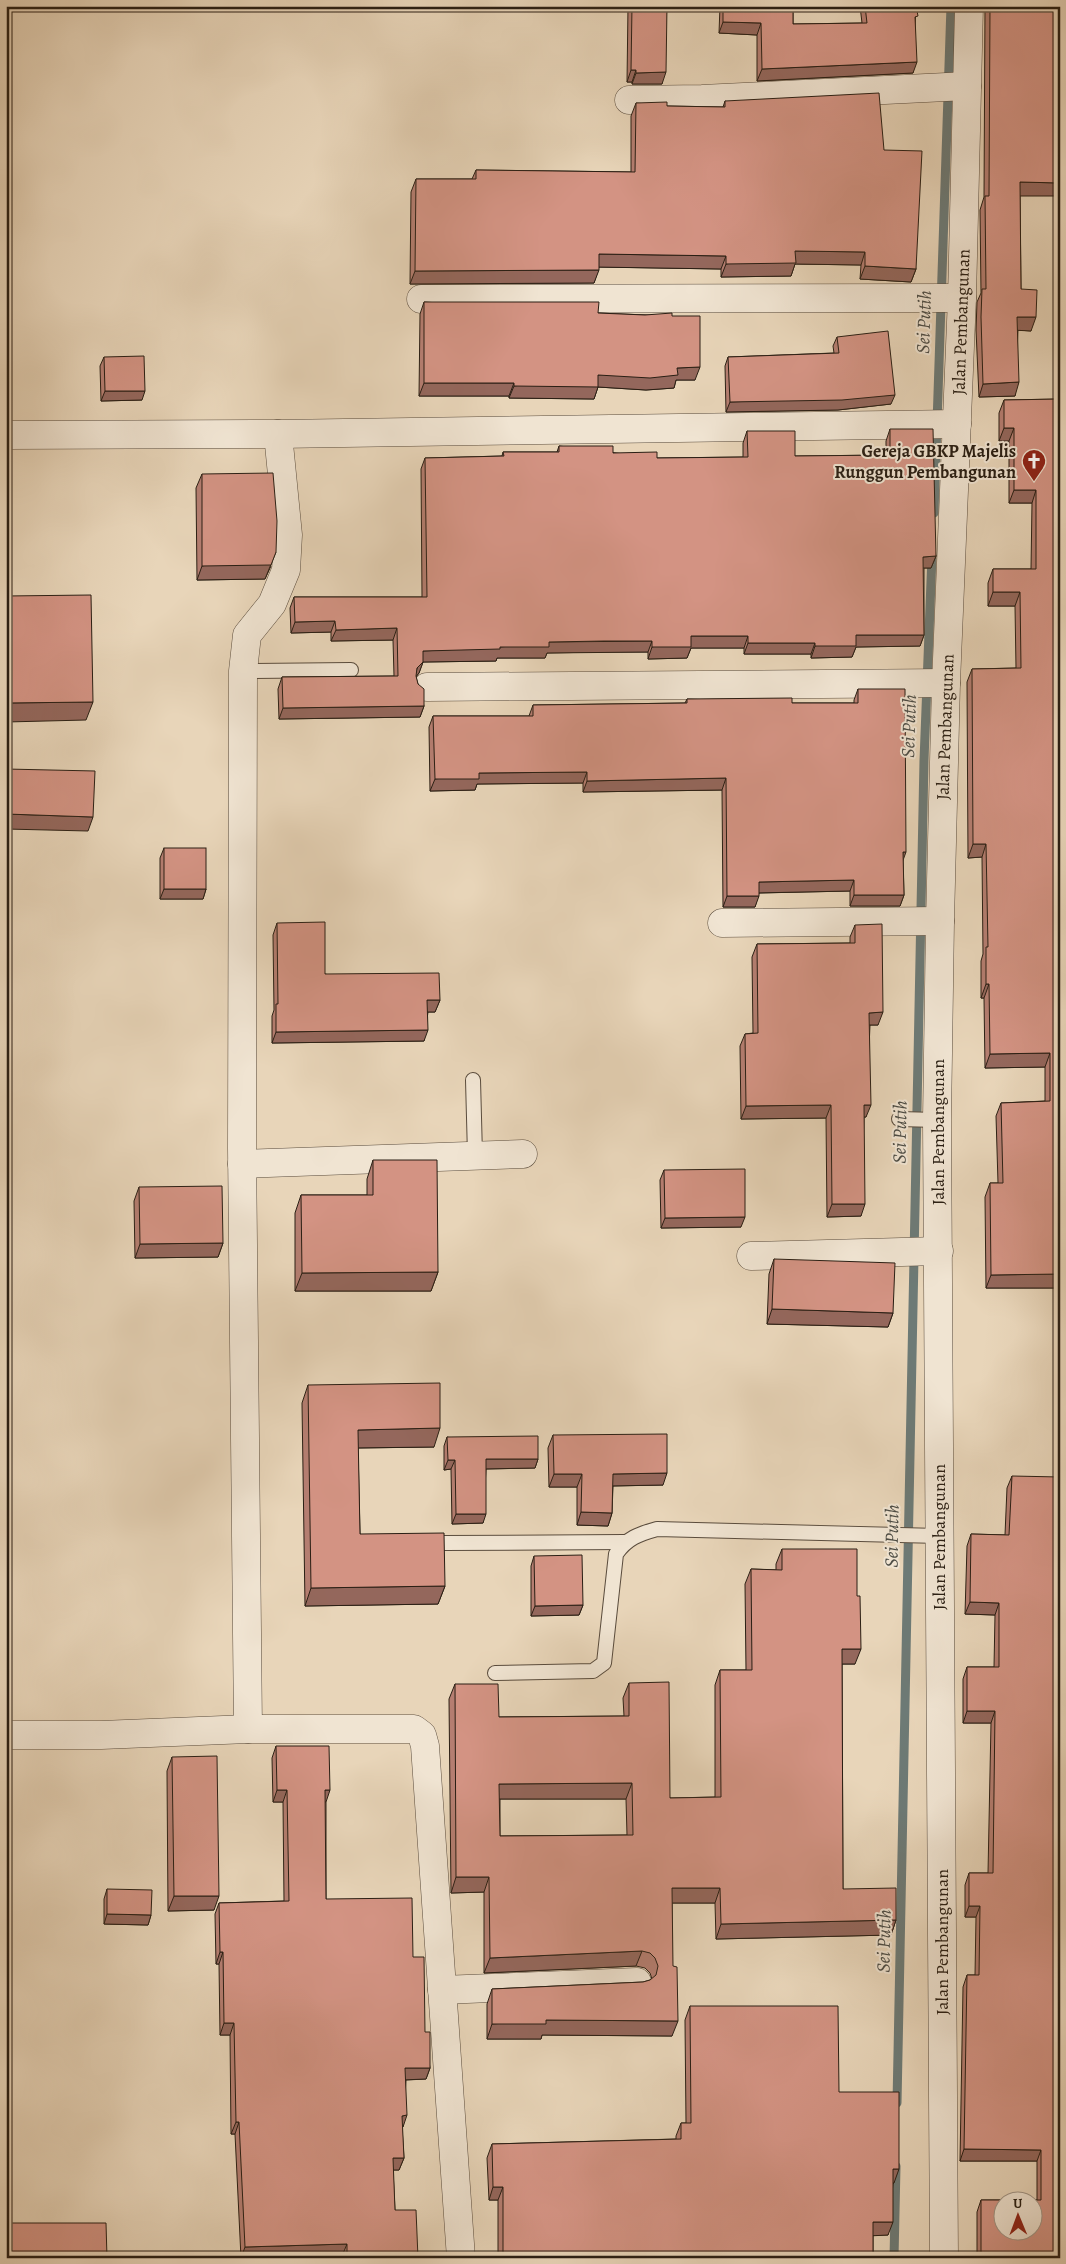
<svg xmlns="http://www.w3.org/2000/svg" width="1066" height="2264" font-family="Alegreya,serif">
	<rect width="100%" height="100%" fill="#e8d5b9"/>
	<filter id="stains"><feTurbulence type="fractalNoise" baseFrequency=".004" numOctaves="4"/><feColorMatrix values="0 0 0 0 .2 0 0 0 0 .09 0 0 0 0 .02 0 0 0 .5 -.17"/></filter>
	<radialGradient id="worn" r=".72"><stop offset=".6" stop-color="#630" stop-opacity="0"/><stop offset="1" stop-color="#630" stop-opacity=".3"/></radialGradient>
	<g fill="none" stroke-linecap="round" stroke-linejoin="round">
		<g stroke="#6d7a76" stroke-width="9">
			<polyline points="934,513 951,6"/>
			<polyline points="897,2103 924,760 932,556"/>
			<polyline points="894,2258 896,2166"/>
		</g>
		<g stroke="#5a4c3d" stroke-width="16">
			<g id="lane">
				<polyline points="243,671 351,670"/>
				<polyline points="473,1080 475,1155"/>
				<polyline points="899,1119 937,1120"/>
				<polyline points="443,1543 624,1542"/>
				<path d="M495,1673L593,1671L604,1663L616,1554C627,1538 639,1534 657,1529L939,1536"/>
			</g>
		</g>
		<g stroke="#5a4c3d" stroke-width="29">
			<g id="street">
				<polyline points="629,100 702,99 967,86"/>
				<polyline points="421,299 962,298"/>
				<polyline points="6,435 278,434 957,424"/>
				<polyline points="427,687 946,683"/>
				<polyline points="722,923 940,921"/>
				<polyline points="242,1164 523,1154"/>
				<polyline points="751,1256 939,1251"/>
				<polyline points="248,1729 242,1148 243,671 247,635 272,604 286,570 288,535 278,434"/>
				<polyline points="6,1735 101,1735 248,1729 414,1729 422,1735 425,1746 461,2258"/>
				<polyline points="442,1990 637,1982"/>
				<polyline points="944,2258 937,1120 940,921 946,683 962,298 969,6"/>
			</g>
		</g>
		<use href="#lane" stroke="#f0e4d2" stroke-width="14"/>
		<use href="#street" stroke="#f0e4d2" stroke-width="28"/>
	</g>
	<g fill="#b57e71" stroke="#2a1f14" fill-rule="evenodd">
		<polygon points="628,6 667,6 662,84 632,84 632,82 627,82"/>
		<polygon points="720,6 793,6 793,24 862,23 860,6 916,6 913,73 757,81 757,35 719,33"/>
		<polygon points="985,6 1060,6 1020,196 1021,289 1031,331 1018,330 1015,396 979,397 976,330 977,302 981,293 980,210 984,197"/>
		<polygon points="725,101 884,150 916,269 911,282 860,279 861,265 795,264 791,276 721,277 721,269 599,267 594,283 410,284 411,192 416,179 472,179 476,170 631,172 631,116 636,103 667,106 723,107"/>
		<polygon points="424,302 598,313 672,316 695,380 676,380 674,388 646,390 598,387 594,399 509,398 509,396 419,396 420,314"/>
		<polygon points="837,337 891,404 838,410 726,412 725,366 728,357 834,353 833,346"/>
		<polygon points="104,357 142,400 101,401 100,366"/>
		<polygon points="1060,399 1060,1288 986,1288 985,1197 990,1183 998,1183 996,1116 1001,1103 1045,1101 1045,1067 985,1068 984,998 981,998 981,961 983,954 982,857 968,858 967,682 972,669 1016,668 1015,606 988,606 988,583 993,569 1031,569 1032,503 1009,503 1009,441 999,441 999,413 1004,400"/>
		<polygon points="890,429 936,556 931,568 924,568 924,635 920,646 856,647 852,657 811,658 811,654 744,654 744,648 691,648 687,658 648,659 648,652 600,652 547,653 545,658 497,658 496,661 423,662 419,673 416,677 424,706 420,717 279,719 278,689 282,677 394,676 393,640 331,641 331,632 291,633 290,608 294,597 422,597 421,469 425,458 502,456 503,452 557,452 559,446 657,458 743,457 743,443 747,431 795,456 886,455 886,441"/>
		<polygon points="202,474 271,566 265,579 197,580 196,488"/>
		<polygon points="858,689 903,860 904,895 900,906 850,906 850,891 759,893 755,907 723,907 722,790 583,792 583,783 477,784 475,790 430,791 429,727 433,716 529,716 533,705 685,703 687,699 792,703 854,703 854,700"/>
		<polygon points="164,848 206,889 203,899 160,899 160,858"/>
		<polygon points="277,923 325,974 440,1000 435,1012 428,1012 424,1041 272,1043 272,1016 274,1010 273,935"/>
		<polygon points="855,925 878,1025 870,1025 866,1117 864,1117 861,1216 827,1217 826,1118 741,1119 740,1046 745,1034 753,1033 752,957 757,944 850,943 850,937"/>
		<polygon points="373,1160 438,1272 431,1291 295,1291 295,1213 301,1195 367,1195 367,1179"/>
		<polygon points="664,1170 741,1227 661,1228 660,1180"/>
		<polygon points="139,1187 223,1243 218,1257 135,1258 134,1201"/>
		<polygon points="774,1259 893,1313 888,1327 767,1324 769,1274"/>
		<polygon points="308,1385 434,1447 358,1448 360,1534 445,1586 438,1604 305,1606 302,1403"/>
		<polygon points="553,1435 663,1485 613,1486 612,1513 608,1526 577,1525 577,1487 549,1487 548,1448"/>
		<polygon points="447,1437 538,1459 535,1468 486,1469 483,1523 452,1524 451,1469 444,1470 444,1446"/>
		<polygon points="1012,1476 1060,2258 977,2258 977,2212 981,2200 1037,2200 1037,2161 960,2161 963,1987 967,1975 975,1975 976,1917 965,1917 965,1885 969,1873 988,1873 991,1723 963,1723 963,1679 967,1667 994,1667 995,1615 965,1614 967,1546 971,1534 1005,1535 1007,1488"/>
		<path d="M782,1549L855,1664H842L843,1889L896,1920L891,1935L716,1939L715,1903H672V2036L542,2035L541,2039H487V2004L492,1989L643,1982L650,1980L652,1979L650,1973L645,1968L636,1966L484,1973V1892L451,1893L449,1699L455,1684L499,1717L624,1716L623,1698L629,1683L670,1798L715,1797V1685L720,1670H746L745,1584L751,1569L776,1570V1564ZM500,1799H626L627,1835L500,1836Z"/>
		<polygon points="534,1556 583,1605 579,1615 531,1616 531,1566"/>
		<polygon points="276,1746 326,1802 326,1899 413,1957 430,2068 426,2079 406,2080 403,2127 402,2127 404,2158 399,2170 393,2170 395,2210 418,2258 342,2258 342,2256 283,2258 241,2258 235,2134 231,2134 230,2035 220,2035 219,1964 216,1964 215,1914 219,1903 284,1901 283,1802 273,1802 272,1758"/>
		<polygon points="172,1757 214,1910 168,1911 167,1771"/>
		<polygon points="107,1889 151,1915 148,1925 104,1924 104,1899"/>
		<polygon points="690,2006 839,2092 894,2183 893,2183 888,2235 873,2235 873,2258 498,2258 498,2200 489,2200 487,2158 492,2144 676,2139 676,2136 681,2123 686,2123 685,2020"/>
	</g>
	<g fill="#94675c" stroke="#2a1f14">
		<polygon points="723,22 761,23 757,35 719,33"/>
		<polygon points="917,62 913,73 757,81 762,69"/>
		<polygon points="631,70 636,70 632,82 627,82"/>
		<polygon points="666,72 662,84 632,84 636,73"/>
		<polygon points="1020,182 1060,183 1060,196 1015,196"/>
		<polygon points="795,251 865,252 861,265 795,264 791,276 721,277 726,264"/>
		<polygon points="599,254 726,256 721,269 594,267"/>
		<polygon points="865,266 916,269 911,282 860,279"/>
		<polygon points="599,270 594,283 410,284 415,271"/>
		<polygon points="1017,317 1036,317 1031,331 1012,330"/>
		<polygon points="700,367 695,380 676,380 674,388 646,390 598,387 594,399 509,398 514,386 598,375 677,368"/>
		<polygon points="1019,382 1015,396 979,397 983,384"/>
		<polygon points="424,383 514,383 509,396 419,396"/>
		<polygon points="105,391 145,391 142,400 101,401"/>
		<polygon points="895,395 891,404 838,410 726,412 730,402"/>
		<polygon points="1004,428 1014,428 1009,441 999,441"/>
		<polygon points="1014,490 1036,490 1032,503 1009,503"/>
		<polygon points="276,552 265,579 197,580 202,566"/>
		<polygon points="936,556 931,568 919,568 923,557"/>
		<polygon points="993,592 1020,592 1015,606 988,606"/>
		<polygon points="335,621 331,632 291,633 295,622"/>
		<polygon points="397,628 393,640 331,641 336,630"/>
		<polygon points="856,635 924,635 920,646 856,647 852,657 811,658 815,646"/>
		<polygon points="691,636 748,636 744,648 691,648 687,658 648,659 652,647"/>
		<polygon points="652,641 648,652 547,653 545,658 497,658 496,661 423,662 419,673 413,680 423,651 500,647 549,642"/>
		<polygon points="748,643 815,643 811,654 744,654"/>
		<polygon points="93,702 86,720 6,722 6,703"/>
		<polygon points="424,706 420,717 279,719 283,708"/>
		<polygon points="587,772 583,783 477,784 475,790 430,791 435,779 479,773"/>
		<polygon points="726,778 722,790 583,792 587,781"/>
		<polygon points="6,814 93,817 88,831 6,829"/>
		<polygon points="973,844 986,844 982,857 968,858"/>
		<polygon points="903,852 906,852 902,863"/>
		<polygon points="854,880 850,891 755,893 759,882"/>
		<polygon points="164,889 206,889 203,899 160,899"/>
		<polygon points="854,895 904,895 900,906 850,906"/>
		<polygon points="727,896 759,896 755,907 723,907"/>
		<polygon points="986,984 989,984 984,998 981,998"/>
		<polygon points="427,1000 440,1000 435,1012 423,1012"/>
		<polygon points="883,1012 878,1025 865,1025 869,1013"/>
		<polygon points="428,1030 424,1041 272,1043 276,1032"/>
		<polygon points="1050,1053 1045,1067 985,1068 990,1054"/>
		<polygon points="831,1105 826,1118 741,1119 746,1106"/>
		<polygon points="864,1105 871,1105 866,1117 860,1117"/>
		<polygon points="832,1204 865,1204 861,1216 827,1217"/>
		<polygon points="745,1217 741,1227 661,1228 665,1218"/>
		<polygon points="223,1243 218,1257 135,1258 140,1244"/>
		<polygon points="438,1272 431,1291 295,1291 302,1273"/>
		<polygon points="1060,1274 1060,1288 986,1288 991,1275"/>
		<polygon points="772,1309 893,1313 888,1327 767,1324"/>
		<polygon points="440,1428 434,1447 351,1448 358,1430"/>
		<polygon points="486,1459 538,1459 535,1468 482,1469"/>
		<polygon points="448,1460 455,1460 451,1469 444,1470"/>
		<polygon points="667,1473 663,1485 608,1486 613,1474"/>
		<polygon points="554,1474 582,1474 577,1487 549,1487"/>
		<polygon points="581,1512 612,1513 608,1526 577,1525"/>
		<polygon points="456,1514 486,1514 483,1523 452,1524"/>
		<polygon points="445,1586 438,1604 305,1606 311,1588"/>
		<polygon points="970,1602 999,1603 995,1615 965,1614"/>
		<polygon points="583,1605 579,1615 531,1616 535,1606"/>
		<polygon points="842,1649 861,1649 855,1664 836,1664"/>
		<polygon points="967,1711 995,1711 991,1723 963,1723"/>
		<polygon points="632,1783 626,1799 494,1799 499,1784"/>
		<polygon points="277,1790 287,1790 283,1802 273,1802"/>
		<polygon points="325,1790 330,1790 326,1802 321,1802"/>
		<polygon points="456,1877 489,1877 484,1892 451,1893"/>
		<polygon points="672,1888 720,1888 715,1903 667,1903"/>
		<polygon points="174,1896 219,1896 214,1910 168,1911"/>
		<polygon points="969,1906 980,1906 976,1917 965,1917"/>
		<polygon points="107,1914 151,1915 148,1925 104,1924"/>
		<polygon points="896,1920 891,1935 716,1939 721,1924"/>
		<polygon points="642,1951 636,1966 484,1973 490,1958"/>
		<polygon points="220,1952 223,1952 219,1964 216,1964"/>
		<polygon points="546,2020 678,2021 672,2036 542,2035 541,2039 487,2039 492,2024"/>
		<polygon points="224,2023 234,2023 230,2035 220,2035"/>
		<polygon points="405,2068 430,2068 426,2079 401,2080"/>
		<polygon points="407,2115 403,2127 397,2127 402,2116"/>
		<polygon points="236,2122 239,2122 235,2134 231,2134"/>
		<polygon points="964,2149 1041,2150 1037,2161 960,2161"/>
		<polygon points="393,2158 404,2158 399,2170 388,2170"/>
		<polygon points="893,2169 899,2169 894,2183 888,2183"/>
		<polygon points="493,2187 503,2187 498,2200 489,2200"/>
		<polygon points="873,2222 893,2222 888,2235 868,2236"/>
		<polygon points="347,2244 342,2256 283,2258 241,2258 245,2247"/>
	</g>
	<g fill="#d39383" stroke="#2a1f14" fill-rule="evenodd">
		<polygon points="632,6 667,6 666,72 636,73 636,70 631,70"/>
		<polygon points="723,6 793,6 793,24 867,23 865,6 916,6 918,16 915,17 917,62 762,69 761,23 723,22"/>
		<polygon points="990,6 1060,6 1060,183 1020,182 1021,289 1037,290 1036,317 1017,317 1019,382 983,384 981,317 982,289 986,289 985,196 989,196"/>
		<polygon points="879,93 884,150 922,151 916,269 865,266 865,252 795,251 796,263 726,264 726,256 599,254 599,270 415,271 416,179 476,179 476,170 635,172 636,103 667,102 667,106 725,107 725,101"/>
		<polygon points="424,302 599,302 598,313 645,315 672,313 672,316 700,316 700,367 677,368 678,375 650,378 598,375 598,387 514,386 514,383 424,383"/>
		<polygon points="888,331 895,395 842,400 730,402 728,357 839,353 837,337"/>
		<polygon points="144,356 145,391 105,391 104,357"/>
		<polygon points="1060,399 1060,1274 991,1275 990,1183 1003,1183 1001,1103 1050,1101 1050,1053 990,1054 989,984 986,984 986,947 988,947 986,844 973,844 972,669 1021,668 1020,592 993,592 993,569 1036,569 1036,490 1014,490 1014,428 1004,428 1004,400"/>
		<polygon points="890,429 933,429 936,556 923,557 924,635 856,635 856,646 815,646 815,643 748,643 748,636 691,636 691,647 652,647 652,641 604,641 549,642 549,647 500,647 500,649 423,651 423,662 417,668 416,676 418,684 424,689 424,706 283,708 282,677 398,676 397,628 336,630 335,621 295,622 294,597 427,597 425,458 504,456 503,452 559,452 559,446 613,446 613,453 657,452 657,458 748,457 747,431 795,431 795,456 890,455"/>
		<polygon points="273,473 277,521 276,552 271,565 202,566 202,474"/>
		<polygon points="91,595 93,702 6,703 6,596"/>
		<polygon points="858,689 905,689 906,852 903,852 904,895 854,895 854,880 759,882 759,896 727,896 726,778 587,781 587,772 479,773 479,779 435,779 433,716 533,716 533,705 687,703 687,699 792,698 792,703 858,703"/>
		<polygon points="6,769 95,771 93,817 6,814"/>
		<rect x="164" y="848" width="42" height="41"/>
		<polygon points="325,922 325,974 439,973 440,1000 427,1000 428,1030 276,1032 276,1004 278,1004 277,923"/>
		<polygon points="882,924 883,1012 869,1013 871,1105 864,1105 865,1204 832,1204 831,1105 746,1106 745,1034 758,1033 757,944 855,943 855,925"/>
		<polygon points="373,1160 437,1160 438,1272 302,1273 301,1195 373,1195"/>
		<polygon points="745,1169 745,1217 665,1218 664,1170"/>
		<polygon points="222,1186 223,1243 140,1244 139,1187"/>
		<polygon points="774,1259 895,1263 893,1313 772,1309"/>
		<polygon points="440,1383 440,1428 358,1430 360,1534 444,1533 445,1586 311,1588 308,1385"/>
		<polygon points="667,1434 667,1473 613,1474 612,1513 581,1512 582,1474 554,1474 553,1435"/>
		<polygon points="538,1436 538,1459 486,1459 486,1514 456,1514 455,1460 448,1460 447,1437"/>
		<path d="M1012,1476L1060,1477V2258H981V2200H1041V2150L964,2149L967,1975H979L980,1906H969V1873H993L995,1711H967V1667H999V1603L970,1602L971,1534L1009,1535ZM1004,2202H1034V2232H1004Z"/>
		<path d="M782,1549H857V1596H860L861,1649H842L843,1889L896,1888V1920L721,1924L720,1888H672L673,1966L677,1967L678,2021L546,2020V2024H492V1989L643,1982L650,1980L656,1975L658,1966L655,1958L650,1953L642,1951L490,1958L489,1877H456L455,1684H498L499,1717L629,1716V1683L669,1682L670,1798L721,1797L720,1670H752L751,1569L782,1570ZM632,1783L633,1835L500,1836L499,1784Z"/>
		<polygon points="582,1555 583,1605 535,1606 534,1556"/>
		<polygon points="276,1746 329,1746 330,1790 325,1790 326,1899 412,1898 413,1957 424,1957 425,2032 430,2032 430,2068 405,2068 407,2115 402,2116 404,2158 393,2158 395,2210 416,2210 418,2258 347,2258 347,2244 245,2247 239,2122 236,2122 234,2023 224,2023 223,1952 220,1952 219,1903 289,1901 287,1790 277,1790"/>
		<polygon points="217,1756 219,1896 174,1896 172,1757"/>
		<polygon points="107,1889 152,1890 151,1915 107,1914"/>
		<polygon points="690,2006 838,2006 839,2092 899,2092 899,2169 893,2169 893,2222 873,2222 873,2258 503,2258 503,2187 493,2187 492,2144 681,2139 681,2123 691,2123"/>
		<polygon points="6,2223 106,2223 107,2258 6,2258"/>
	</g>
	<defs>
		<g id="church-pin" transform="scale(1.25)"><path d="M0 17L-7.5 6A9.5 9.5 0 1 1 7.5 6Z" fill="#8f2418" stroke="#f0e4d2"/><path d="M-1.2-6h2.4v3.5h3.3v2.4h-3.3V6h-2.4V-.1h-3.3v-2.4h3.3Z" fill="#fff"/></g>
	</defs>
	<g fill-rule="evenodd">
		<use href="#church-pin" x="1034" y="461"/>
	</g>
	<g text-anchor="middle" dominant-baseline="central" stroke-width="4" stroke-linejoin="round" paint-order="stroke">
		<g font-size="18" fill="#2a1f14" stroke="#f0e4d2">
			<text transform="translate(961 322) rotate(-88)">Jalan Pembangunan</text>
			<text transform="translate(945 727) rotate(-88)">Jalan Pembangunan</text>
			<text transform="translate(938 1132) rotate(-90)">Jalan Pembangunan</text>
			<text transform="translate(939 1537) rotate(-90)">Jalan Pembangunan</text>
			<text transform="translate(942 1942) rotate(-90)">Jalan Pembangunan</text>
		</g>
		<g font-size="18" font-weight="bold" fill="#2a1f14" stroke="#f0e4d2" text-anchor="end">
			<text x="1016" y="451">Gereja GBKP Majelis<tspan x="1016" dy="21">Runggun Pembangunan</tspan></text>
		</g>
		<g font-size="19" font-style="italic" fill="#4c4c45" stroke="#f0e4d2">
			<text transform="translate(924 322) rotate(-88)">Sei Putih</text>
			<text transform="translate(909 726) rotate(-88)">Sei Putih</text>
			<text transform="translate(900 1132) rotate(-89)">Sei Putih</text>
			<text transform="translate(892 1536) rotate(-89)">Sei Putih</text>
			<text transform="translate(884 1941) rotate(-89)">Sei Putih</text>
		</g>
	</g>
	<rect width="1066" height="2264" fill="none" stroke="#e8d5b9" stroke-width="25"/>
	<rect x="8" y="8" width="1051" height="2249" fill="none" stroke="#2a1f14" stroke-width="2.5"/>
	<rect x="12" y="12" width="1041" height="2239" fill="none" stroke="#2a1f14"/>
	<g transform="translate(1018 2216) rotate(359)"><circle r="24" fill="#f0e4d2" stroke="#a19586"/>
	<path d="M0-4L9 19L0 12L-9 19Z" fill="#8f2418"/>
	<text y="-8" font-size="14" font-weight="bold" text-anchor="middle" fill="#2a1f14">U</text>
	</g>
	<rect width="100%" height="100%" filter="url(#stains)"/>
	<rect width="100%" height="100%" fill="url(#worn)"/>
</svg>
